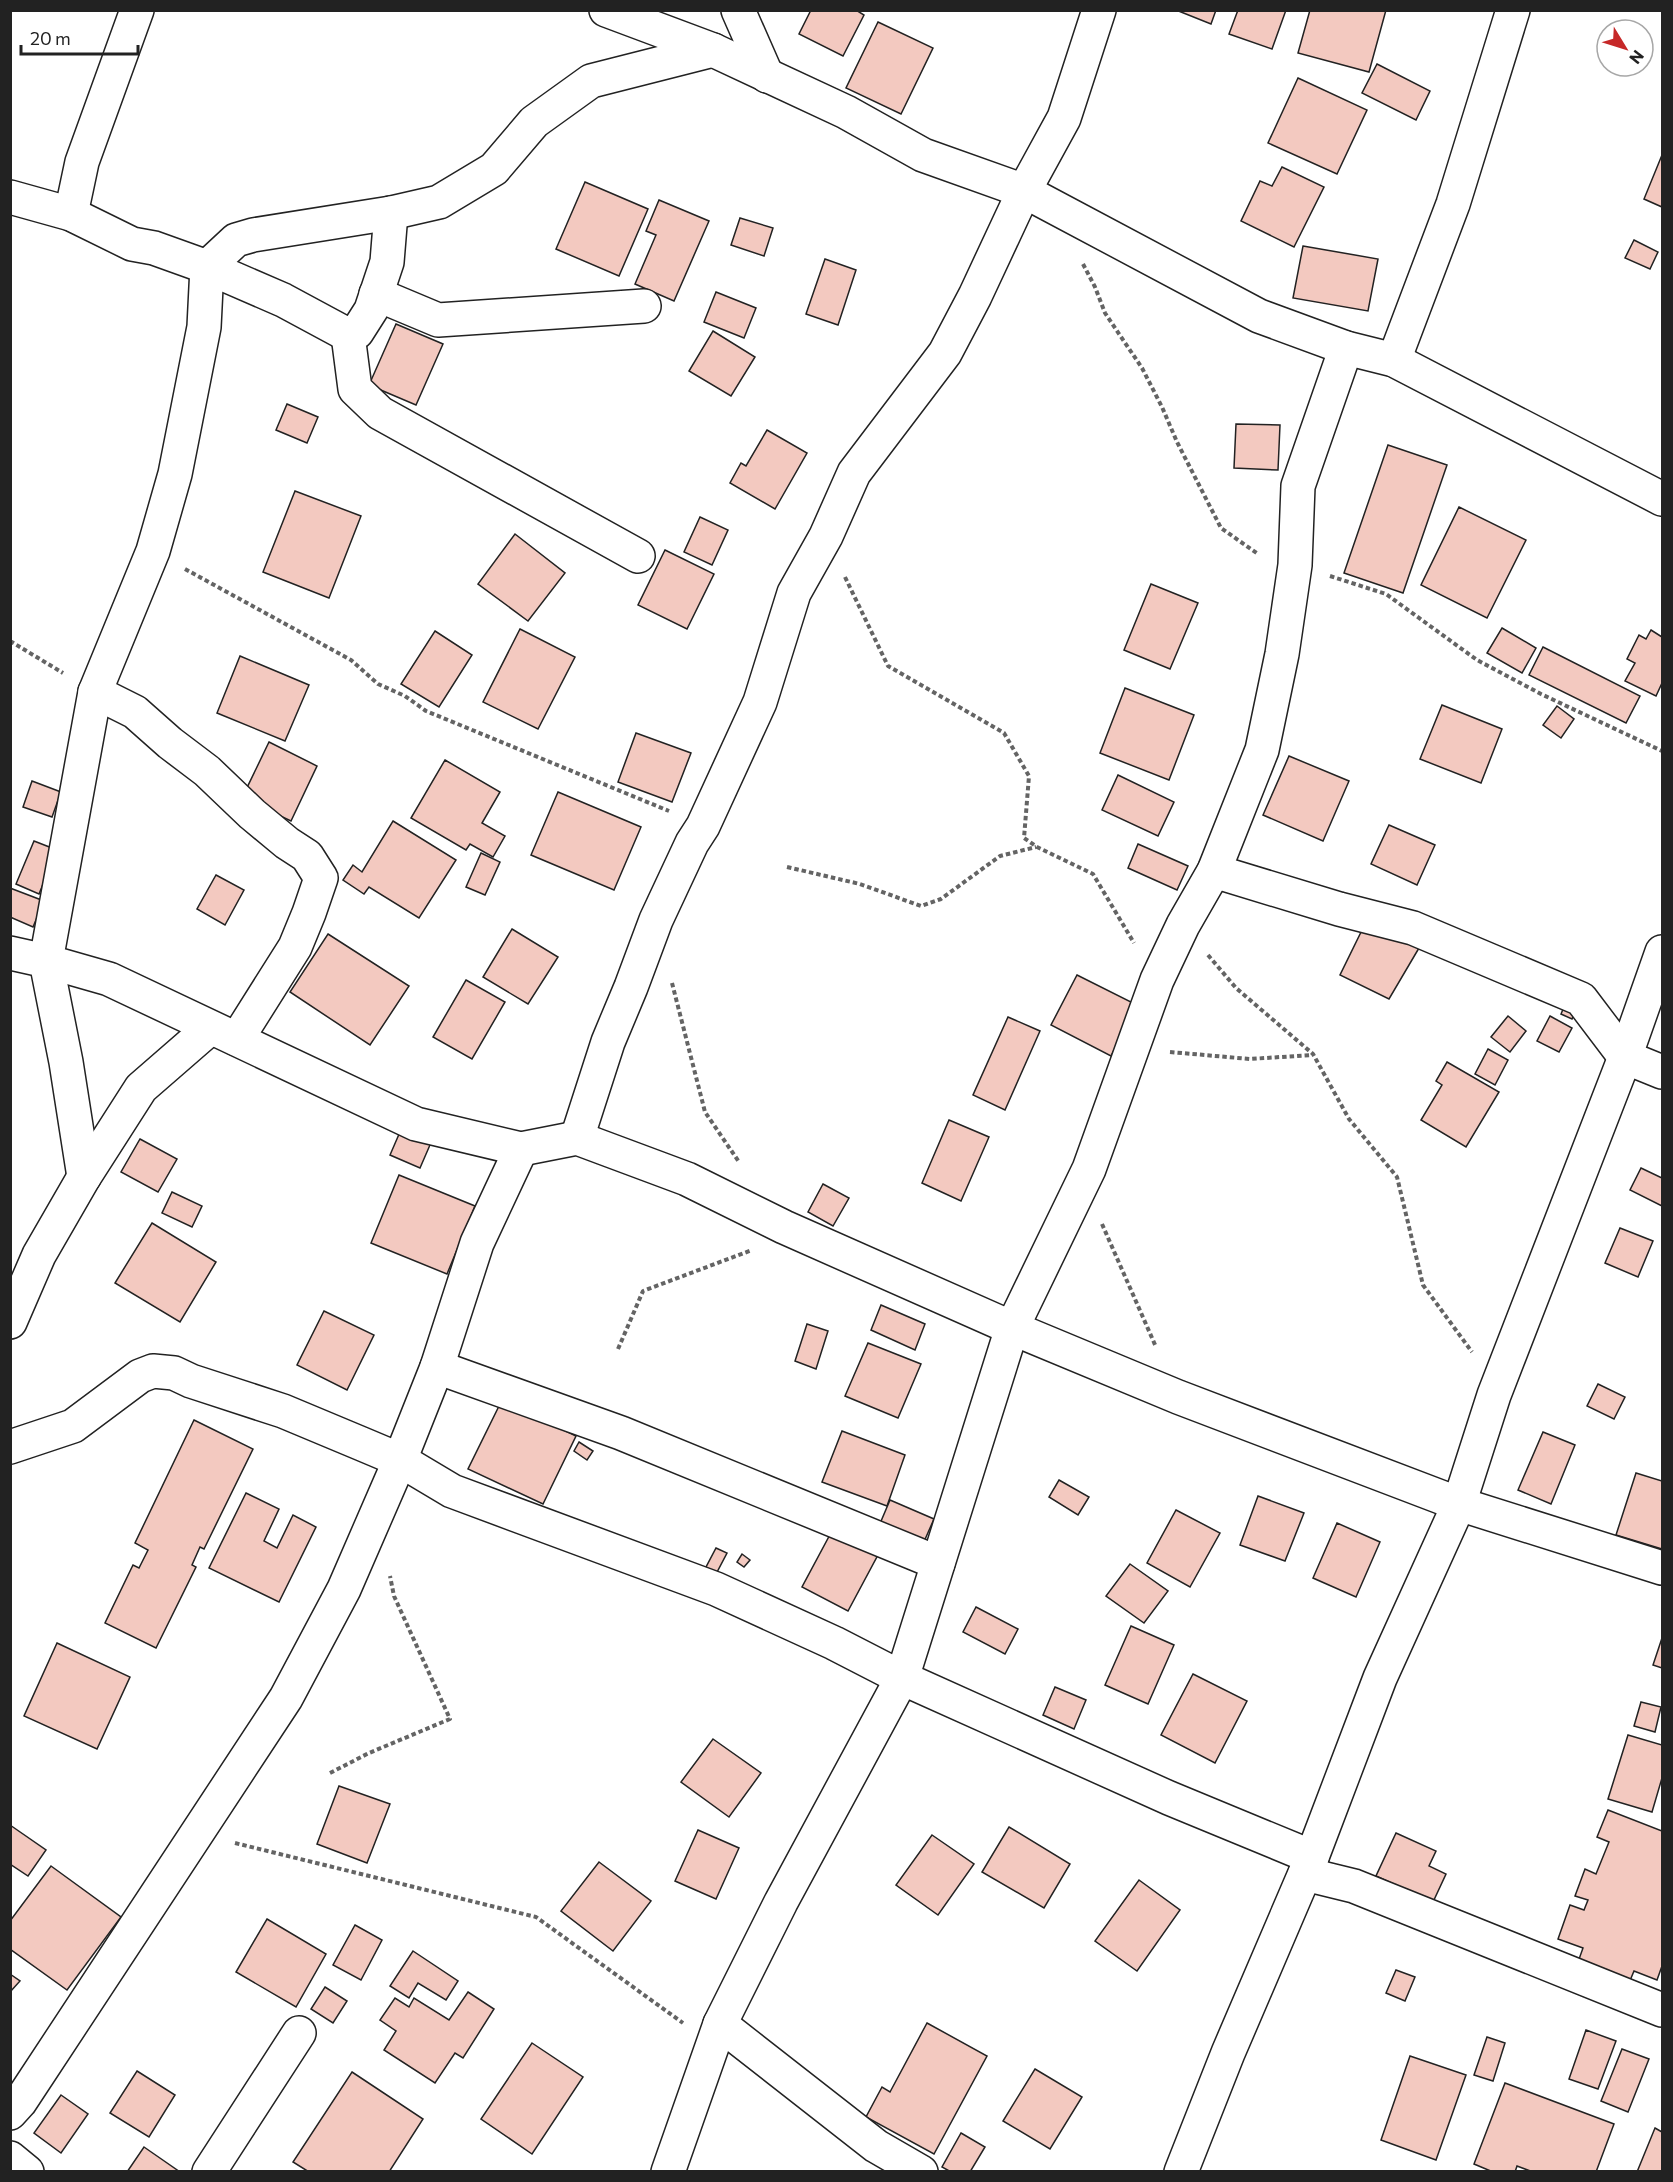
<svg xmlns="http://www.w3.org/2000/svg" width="1673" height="2182" font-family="Commissioner,sans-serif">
	<rect width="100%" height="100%" fill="#fff"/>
	<g fill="#f3c9c0" stroke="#222" stroke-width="1.5">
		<polygon points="811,10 856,10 864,15 843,56 799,34"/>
		<polygon points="1176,10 1216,10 1211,24"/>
		<polygon points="1238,10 1286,10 1272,49 1229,34"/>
		<polygon points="1310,10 1386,10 1369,72 1298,53"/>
		<polygon points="878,22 933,48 901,114 846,88"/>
		<polygon points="1377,64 1430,91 1416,120 1362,93"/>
		<polygon points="1298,78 1367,110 1337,174 1268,143"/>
		<polygon points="1662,155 1662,207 1644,199"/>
		<polygon points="1282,167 1324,187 1294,247 1241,221 1260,181 1272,186"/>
		<polygon points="585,182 648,209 619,276 556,249"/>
		<polygon points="659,200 709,221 674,301 635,284 656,235 646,231"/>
		<polygon points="740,218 773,228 764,256 731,245"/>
		<polygon points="1634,240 1658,252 1650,269 1625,258"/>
		<polygon points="1303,246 1378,259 1368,311 1293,298"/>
		<polygon points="825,259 856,270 838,325 806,314"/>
		<polygon points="716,292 756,308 744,338 704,322"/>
		<polygon points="396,324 443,344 416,405 369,385"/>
		<polygon points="713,331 755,357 731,396 689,371"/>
		<polygon points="287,404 318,417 307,443 276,430"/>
		<polygon points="1236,424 1280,425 1278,470 1234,468"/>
		<polygon points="767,430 807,453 775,509 730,483 741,463 746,466"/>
		<polygon points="1388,445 1447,465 1403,593 1344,573"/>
		<polygon points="295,491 361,516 329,598 263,572"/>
		<polygon points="1459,507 1526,540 1487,618 1421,585"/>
		<polygon points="700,517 728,530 712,565 684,552"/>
		<polygon points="515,534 565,573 528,621 478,584"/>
		<polygon points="665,550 714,574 687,629 638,605"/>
		<polygon points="1151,584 1198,603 1170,669 1124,650"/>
		<polygon points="1502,628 1536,648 1522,673 1487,653"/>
		<polygon points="520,629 575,657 538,729 483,702"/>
		<polygon points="1651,630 1662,637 1662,683 1656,696 1625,681 1635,663 1627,659 1639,635 1646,639"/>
		<polygon points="435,631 472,655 439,707 401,684"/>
		<polygon points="1543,647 1640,696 1626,723 1529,675"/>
		<polygon points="240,656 309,685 285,741 217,713"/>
		<polygon points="1125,688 1194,715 1169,780 1100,753"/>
		<polygon points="1442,705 1502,729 1481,783 1420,759"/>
		<polygon points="1557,706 1574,719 1561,738 1543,725"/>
		<polygon points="636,733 691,753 672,802 618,782"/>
		<polygon points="269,742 317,766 291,821 242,798"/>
		<polygon points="1289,756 1349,781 1323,841 1263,815"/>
		<polygon points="445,760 500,792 482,823 505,836 493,857 470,844 466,850 411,818"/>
		<polygon points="1118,775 1174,802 1158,836 1102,810"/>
		<polygon points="32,781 61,792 52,817 23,807"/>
		<polygon points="558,792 641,827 614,890 531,855"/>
		<polygon points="393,821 456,860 419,918 369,887 364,894 343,880 353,865 362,872"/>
		<polygon points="1389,825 1435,845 1417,885 1371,864"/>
		<polygon points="34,841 57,850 39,894 16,884"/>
		<polygon points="1138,844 1188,866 1177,890 1128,868"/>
		<polygon points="481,853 500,862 485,895 466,887"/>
		<polygon points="216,875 244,890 225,925 197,909"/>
		<polygon points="10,888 44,901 33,927 10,917"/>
		<polygon points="1365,924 1419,948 1389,999 1340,975"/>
		<polygon points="512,929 558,957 528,1004 483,977"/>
		<polygon points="328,934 409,986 370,1045 290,992"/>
		<polygon points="1077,975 1137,1005 1111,1056 1051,1025"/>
		<polygon points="466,980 505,1002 472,1059 433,1037"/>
		<polygon points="1566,1002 1577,1007 1572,1019 1561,1014"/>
		<polygon points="1508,1016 1526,1031 1510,1052 1491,1037"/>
		<polygon points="1550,1016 1572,1028 1559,1052 1537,1041"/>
		<polygon points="1008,1017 1040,1031 1005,1110 973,1095"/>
		<polygon points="1488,1049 1508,1060 1495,1085 1475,1074"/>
		<polygon points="1447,1062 1499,1092 1466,1147 1421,1120 1442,1085 1436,1081"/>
		<polygon points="949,1120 989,1137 961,1201 922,1183"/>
		<polygon points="403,1125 433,1138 420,1168 390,1155"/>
		<polygon points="140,1139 177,1159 158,1192 121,1172"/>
		<polygon points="1641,1168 1662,1178 1662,1206 1630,1190"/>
		<polygon points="399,1175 475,1206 447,1274 371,1243"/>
		<polygon points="823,1184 849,1198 833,1226 808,1212"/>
		<polygon points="172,1192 202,1206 192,1227 162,1213"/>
		<polygon points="152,1223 216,1262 180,1322 115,1283"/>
		<polygon points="1620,1228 1653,1241 1638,1277 1605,1263"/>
		<polygon points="881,1305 925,1324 915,1350 871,1330"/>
		<polygon points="324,1311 374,1335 347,1390 297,1365"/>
		<polygon points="807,1324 828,1331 816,1369 795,1361"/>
		<polygon points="868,1343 921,1364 898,1418 845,1396"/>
		<polygon points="1598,1384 1625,1397 1614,1419 1587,1406"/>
		<polygon points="502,1400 576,1436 543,1504 468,1469"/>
		<polygon points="194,1420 253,1449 204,1549 200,1547 192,1565 196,1567 156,1648 105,1623 133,1565 139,1568 148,1550 135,1543"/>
		<polygon points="842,1431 905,1455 887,1506 822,1482"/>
		<polygon points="1543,1432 1575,1445 1551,1504 1518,1490"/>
		<polygon points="579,1442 593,1451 587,1460 574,1451"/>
		<polygon points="1636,1473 1662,1481 1662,1549 1616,1535"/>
		<polygon points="1059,1480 1089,1497 1078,1515 1049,1497"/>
		<polygon points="246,1493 279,1509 264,1541 277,1548 293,1515 316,1527 279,1602 209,1568"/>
		<polygon points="1258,1496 1304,1513 1285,1561 1240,1545"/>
		<polygon points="890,1500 934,1519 919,1553 876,1533"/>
		<polygon points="1176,1510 1220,1533 1190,1587 1147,1563"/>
		<polygon points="1337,1523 1380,1542 1356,1597 1313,1578"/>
		<polygon points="833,1529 879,1553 848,1611 802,1587"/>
		<polygon points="716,1548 727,1553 716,1574 705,1569"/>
		<polygon points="742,1554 750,1560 744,1567 737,1562"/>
		<polygon points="1130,1564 1168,1591 1144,1623 1106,1596"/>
		<polygon points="976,1607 1018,1629 1005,1654 963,1632"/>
		<polygon points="1131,1626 1174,1645 1148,1704 1105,1685"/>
		<polygon points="1662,1638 1662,1668 1653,1665"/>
		<polygon points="57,1643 130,1677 97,1749 24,1716"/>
		<polygon points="1193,1674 1247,1701 1215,1763 1161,1735"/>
		<polygon points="1055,1687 1086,1700 1074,1729 1043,1715"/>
		<polygon points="1641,1702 1661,1707 1655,1732 1634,1726"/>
		<polygon points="1628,1735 1662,1745 1662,1778 1652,1812 1608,1799"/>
		<polygon points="713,1739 761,1773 729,1817 681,1782"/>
		<polygon points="339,1786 390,1804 367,1863 317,1844"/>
		<polygon points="1608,1810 1662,1831 1662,1966 1657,1980 1634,1971 1629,1983 1578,1962 1583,1948 1558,1939 1570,1905 1584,1910 1588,1900 1575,1896 1585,1869 1596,1874 1609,1842 1597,1837"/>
		<polygon points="10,1825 46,1850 28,1876 10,1864"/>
		<polygon points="1009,1827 1070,1864 1044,1908 982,1872"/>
		<polygon points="698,1830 739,1848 716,1899 675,1881"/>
		<polygon points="1396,1833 1436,1851 1429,1866 1446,1874 1433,1902 1376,1876"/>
		<polygon points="932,1835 974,1864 938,1915 896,1885"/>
		<polygon points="599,1862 651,1901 613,1951 561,1911"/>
		<polygon points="51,1866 121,1917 67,1990 10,1949 10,1921"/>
		<polygon points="1139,1880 1180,1910 1137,1971 1095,1941"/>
		<polygon points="267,1919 326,1954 296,2007 236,1972"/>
		<polygon points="355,1925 382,1940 361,1980 333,1965"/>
		<polygon points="413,1951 458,1981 446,2000 418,1983 409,1998 390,1986"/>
		<polygon points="1396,1970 1415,1977 1405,2001 1386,1993"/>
		<polygon points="10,1974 20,1981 10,1992"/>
		<polygon points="325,1987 347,2001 333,2023 311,2009"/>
		<polygon points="468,1992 494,2009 463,2058 455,2053 435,2083 384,2050 396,2031 380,2020 395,1998 409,2007 414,1998 449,2020"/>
		<polygon points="927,2023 987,2056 934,2154 866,2117 882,2087 890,2092"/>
		<polygon points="1586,2030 1616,2041 1598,2089 1569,2079"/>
		<polygon points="1487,2037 1505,2043 1493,2081 1474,2075"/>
		<polygon points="532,2043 583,2077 532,2154 481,2119"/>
		<polygon points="1622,2049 1649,2059 1628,2112 1601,2101"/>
		<polygon points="1410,2056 1466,2075 1436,2160 1381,2140"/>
		<polygon points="1035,2069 1082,2097 1050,2149 1003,2121"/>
		<polygon points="137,2071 175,2095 149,2137 110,2113"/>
		<polygon points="352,2072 423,2119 389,2172 309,2172 293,2162"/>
		<polygon points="1505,2083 1614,2124 1596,2172 1533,2172 1517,2166 1515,2172 1493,2172 1474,2164"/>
		<polygon points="61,2095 88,2114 61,2153 34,2133"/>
		<polygon points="1655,2128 1662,2132 1662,2172 1637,2172"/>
		<polygon points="961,2133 985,2147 970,2172 951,2172 942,2167"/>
		<polygon points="144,2147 180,2172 127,2172"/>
	</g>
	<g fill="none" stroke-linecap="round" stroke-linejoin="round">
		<g stroke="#222" stroke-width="36">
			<g id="minor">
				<polyline points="606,10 713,50 846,112 923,155 1024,191 1259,316 1346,348 1394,360 1662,499"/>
				<polyline points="738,10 767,76"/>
				<polyline points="713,50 591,81 534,122 494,169 439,202 391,213 253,235 236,240 207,267 204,327 175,474 153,551 95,692 46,961 109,979 416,1124 521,1149 577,1138 687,1179 784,1227 1012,1328 1178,1397 1459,1504 1662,1568"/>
				<polyline points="10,197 71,214 132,244 154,248 207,267 283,300 348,335 357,332 371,310 387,262 391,213"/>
				<polyline points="71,214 82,162 137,10"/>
				<polyline points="376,294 438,320 644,306"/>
				<polyline points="348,335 355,389 380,413 638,556"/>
				<polyline points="1394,360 1453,204 1513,10"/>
				<polyline points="95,692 135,712 170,743 207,771 252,814 287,843 307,856 321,878 309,913 295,947 237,1039"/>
				<polyline points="1214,871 1339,909 1413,928 1581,999 1625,1057 1662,1072"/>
				<polyline points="10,953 46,961 66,1062 84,1177"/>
				<polyline points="577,1138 608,1042 631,987 656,920 692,843 703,826 760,702 794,593 826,536 854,473 945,353 975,296 1024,191 1064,118 1099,10"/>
				<polyline points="10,1322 39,1255 84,1177 141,1088 210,1028"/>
				<polyline points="437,1367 621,1433 938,1563"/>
				<polyline points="10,1447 73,1426 140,1376 153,1371 174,1373 191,1381 283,1411 362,1444 400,1460 452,1491 716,1589 834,1643 902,1678 1169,1798 1312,1857"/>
				<polyline points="1305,1874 1354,1886 1662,2010"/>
				<polyline points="720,2024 876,2146 921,2172"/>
				<polyline points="10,2113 20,2102 286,1698 344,1589 400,1460 437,1367 477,1243 521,1149"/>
				<polyline points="10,2158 27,2172"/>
				<polyline points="209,2172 299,2033"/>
				<polyline points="668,2172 720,2024 781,1902 902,1678 1012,1328 1089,1169 1157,980 1183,925 1214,871 1262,750 1282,654 1295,565 1298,486 1346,348"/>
				<polyline points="1181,2172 1228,2053 1312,1857 1380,1678 1459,1504 1494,1395 1625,1057 1662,952"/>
			</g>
		</g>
		<g stroke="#646464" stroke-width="4" stroke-dasharray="4.5 3" stroke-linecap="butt">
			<polyline points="1083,264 1095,287 1105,313 1142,368 1162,407 1177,442 1221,528 1258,554"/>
			<polyline points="185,569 351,660 378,684 405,696 426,711 669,811"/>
			<polyline points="1330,576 1386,594 1477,660 1541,694 1662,751"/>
			<polyline points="845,577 888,666 1004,733 1029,776 1024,838 1037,847 1093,874 1134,943"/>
			<polyline points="10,641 63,673"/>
			<polyline points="787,867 860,884 921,906 941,899 1000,856 1036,847"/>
			<polyline points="1208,955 1236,988 1313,1054 1349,1119 1397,1177 1423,1285 1472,1352"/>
			<polyline points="672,983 705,1112 739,1162"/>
			<polyline points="1170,1052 1250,1059 1312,1055"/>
			<polyline points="1102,1224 1156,1347"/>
			<polyline points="618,1349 643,1291 752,1250"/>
			<polyline points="330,1773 369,1753 450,1719 394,1596 390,1576"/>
			<polyline points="235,1843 536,1917 683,2023"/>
		</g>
		<use href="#minor" stroke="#fff" stroke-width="33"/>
	</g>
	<rect width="1673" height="2182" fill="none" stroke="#222222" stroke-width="24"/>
	<g transform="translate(1625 48) rotate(128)"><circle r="28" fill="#ffffff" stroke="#a7a7a7" stroke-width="1.5"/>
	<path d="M0-4.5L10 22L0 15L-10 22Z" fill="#c62828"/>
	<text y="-9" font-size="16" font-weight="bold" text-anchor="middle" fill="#222222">N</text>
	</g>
	<path d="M21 45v9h117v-9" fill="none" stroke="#222222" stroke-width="3"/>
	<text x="30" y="45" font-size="18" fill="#222222" stroke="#ffffff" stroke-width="4.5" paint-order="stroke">20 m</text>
</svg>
